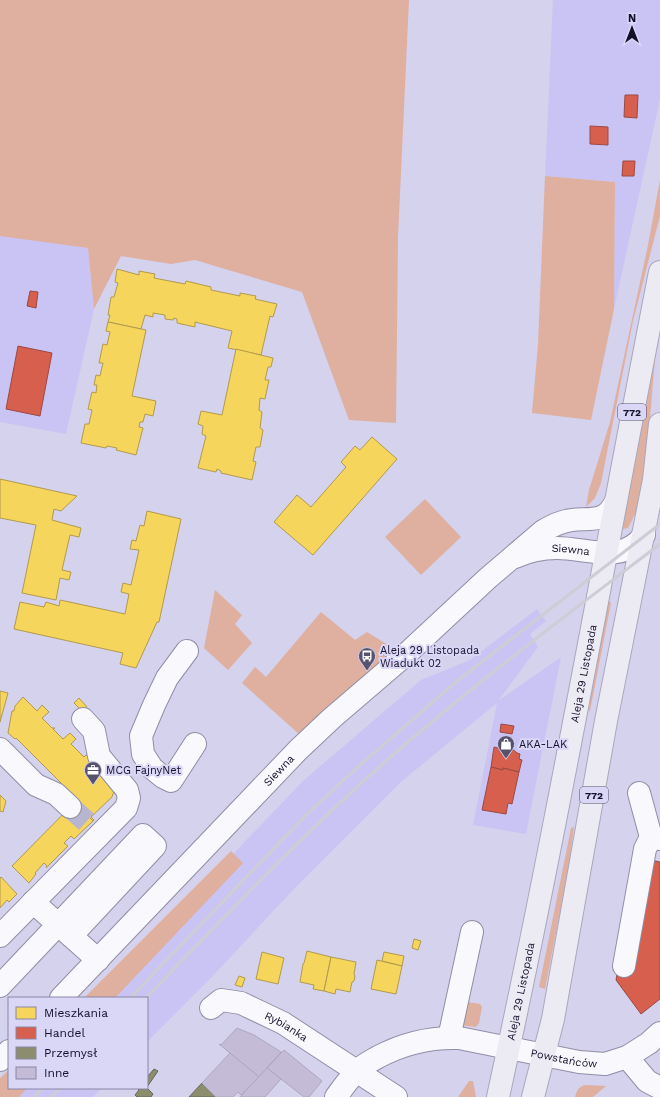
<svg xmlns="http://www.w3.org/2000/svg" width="660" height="1097" font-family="'Work Sans',sans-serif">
	<rect width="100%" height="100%" fill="#d4d2ec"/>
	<g fill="#cac4f5">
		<polygon points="553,0 660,0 660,99 614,309 615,182 545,176"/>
		<polygon points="0,235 88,248 94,309 66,434 0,422"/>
		<polygon points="537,609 546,621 530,634 538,647 498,701 561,657 526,834 473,825 497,703 402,781 293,890 210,979 147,1042 147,998 91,998 190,899 303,781 421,680 470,660"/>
		<polygon points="9,1088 102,1088 93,1097 0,1097 0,1093"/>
	</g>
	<g fill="#dfafa0">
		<polygon points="0,0 409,0 398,237 396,423 349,420 302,292 195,260 171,264 121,256 94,309 88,248 0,236"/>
		<polygon points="545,176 615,182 614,309 591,420 532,413 538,345"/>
		<polygon points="660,180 660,216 633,321 601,483 595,498 586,507 589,490 610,422 648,245"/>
		<polygon points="655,358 646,468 637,510 628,528 623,529 622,527 654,359"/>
		<polygon points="425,499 461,537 421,575 385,537"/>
		<polygon points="215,590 242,615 235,624 252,643 228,670 204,648"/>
		<polygon points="607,601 609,601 611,603 590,711 589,712 591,682"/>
		<polygon points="321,612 355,640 367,632 396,650 300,735 242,683 255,667 266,677"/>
		<polygon points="574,827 568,871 545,989 539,987 571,828"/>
		<polygon points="231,851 243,863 115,998 84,998"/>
		<polygon points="467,1002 480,1004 482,1007 479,1023 476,1027 458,1025"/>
		<polygon points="9,1070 9,1088 27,1088 19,1097 0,1097 0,1078"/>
		<polygon points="469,1081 473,1081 476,1097 458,1097"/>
		<path d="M586,1085L606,1086L593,1097H575C577,1090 579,1086 586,1085Z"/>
	</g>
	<g fill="#f6d55c" stroke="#b29a4d">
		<polygon points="117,269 139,275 139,271 155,274 154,278 185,284 186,281 211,287 211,290 240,296 240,293 256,296 255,299 277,304 273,317 270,316 261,355 228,348 232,331 195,322 195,327 177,323 177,319 174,318 173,320 165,319 165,315 153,313 153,317 145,315 141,329 108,322 110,315 108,315 111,297 114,297 118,283 115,282"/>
		<polygon points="108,322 146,330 132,396 156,401 153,416 145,414 143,422 140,422 139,427 143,428 136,455 116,450 117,448 107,446 106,448 81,443 85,424 89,424 92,410 88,409 92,392 96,393 97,385 94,385 96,375 100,376 103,363 99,363 103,344 107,345 110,332 106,331"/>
		<polygon points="236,349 273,358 271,367 268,367 265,380 269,380 265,399 260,398 259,410 262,412 260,428 263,430 260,447 256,447 253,461 256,462 252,480 221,473 221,471 217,469 216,472 198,468 206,436 202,434 203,426 198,424 201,411 222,415"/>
		<polygon points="372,437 397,459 313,555 274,522 297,495 311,507 346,467 341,462 355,446 360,450"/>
		<polygon points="0,479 77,496 61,511 54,509 52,520 81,528 79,537 70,535 62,570 71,572 69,580 60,578 56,600 22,593 36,525 0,518"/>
		<polygon points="147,511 181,519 159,622 157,622 136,668 120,664 123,653 14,629 20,602 44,607 46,602 59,606 60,600 125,614 129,594 121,592 123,583 131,585 139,550 130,549 132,540 136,541 140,525 144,526"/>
		<polygon points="0,691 8,693 0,722"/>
		<polygon points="23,697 37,711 42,705 49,712 42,718 52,728 55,728 53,729 63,739 70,733 76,739 71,744 84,757 86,755 95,764 114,791 112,797 91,817 94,820 93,821 82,810 85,807 16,738 15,739 8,733 12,711 14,711 15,706"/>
		<polygon points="79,698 87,707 82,711 74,703"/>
		<polygon points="0,795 6,801 3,812 0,811"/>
		<polygon points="77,800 85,807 82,810 93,821 74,839 71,836 64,843 68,846 46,868 47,866 44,863 35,873 36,874 29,883 12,866"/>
		<polygon points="1,877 17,894 9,902 7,900 0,908 0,878"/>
		<polygon points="414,939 421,941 418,950 412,948"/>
		<polygon points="307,951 331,957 324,991 313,989 314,985 300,982 303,964 304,963"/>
		<polygon points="262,952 284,958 278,984 256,979"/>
		<polygon points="384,952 404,956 402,966 382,961"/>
		<polygon points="331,957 356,962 354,974 355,976 354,981 352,982 350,992 336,989 335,994 324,991"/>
		<polygon points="377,960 402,966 396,994 371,989"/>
		<polygon points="239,976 245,978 242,987 235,985"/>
	</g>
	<g fill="#d6604d" stroke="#9c4843">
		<polygon points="625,95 638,95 637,118 624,117"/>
		<polygon points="590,126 608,127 608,145 590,144"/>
		<polygon points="623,161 635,161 634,176 622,176"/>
		<polygon points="30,291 38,292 36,308 27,306"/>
		<polygon points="18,346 52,353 40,416 6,409"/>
		<polygon points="501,724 514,726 512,734 500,732"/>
		<polygon points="503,746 510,747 517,753 520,754 519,759 522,760 519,772 503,768 503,770 491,767 494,747 502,749"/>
		<polygon points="491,767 503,770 503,768 519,772 512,804 508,803 506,814 482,810"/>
		<polygon points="651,860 660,862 660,999 641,1014 616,980 618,969"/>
	</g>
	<g fill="#8c8c6e" stroke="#68665a">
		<polygon points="154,1069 158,1071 147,1087 147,1075 148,1076"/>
		<polygon points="202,1083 216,1097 189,1097"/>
		<polygon points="137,1088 147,1088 153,1094 151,1097 137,1097 135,1095 139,1090"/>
	</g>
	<g fill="#c4bbd6" stroke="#afa6bf">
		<polygon points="237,1028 254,1035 281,1052 259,1077 219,1044 221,1045"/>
		<polygon points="284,1050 322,1081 309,1097 304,1097 267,1068"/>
		<polygon points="230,1053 259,1077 241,1095 238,1092 233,1097 216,1097 202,1083"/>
		<polygon points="267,1068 281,1079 265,1097 240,1097"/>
	</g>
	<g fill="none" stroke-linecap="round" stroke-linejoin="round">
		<polyline stroke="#b7b5cf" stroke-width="22" stroke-dasharray="22 11" stroke-linecap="butt" points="70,807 89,824"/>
		<g stroke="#918da6" stroke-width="24">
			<g id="minor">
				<path id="s1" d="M515,557C528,551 543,548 557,548C587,548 623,565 644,535"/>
				<polyline points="187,651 167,678 154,705 141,736 143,754 152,768 163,777 171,781 195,744"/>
				<polyline points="0,749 36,785 56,794 70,807"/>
				<polyline points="639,793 651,837"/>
				<polyline points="33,902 98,960"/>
				<polyline points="0,936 126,808 129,798 127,790 99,756 94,731 83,719"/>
				<polyline points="624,966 645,849 651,837 660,839"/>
				<polyline points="0,986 143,835 155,846 71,936"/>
				<path id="s2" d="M61,998L298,750L332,718L402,658L488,578L543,531C552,526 561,521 572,520C591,518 605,523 615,503"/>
				<path id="s3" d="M211,1008L221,1000L241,1003L283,1023L396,1097"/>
				<polyline points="449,1038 472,932"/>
				<polyline points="627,1057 647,1081 660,1088"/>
				<polyline points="0,1060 9,1051"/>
				<path id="s4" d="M336,1097C342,1089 348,1080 355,1073C361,1066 371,1061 378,1057C404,1043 430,1037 459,1038L579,1062L605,1064L627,1057L649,1043L660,1033"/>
			</g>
		</g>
		<g stroke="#a9a7bd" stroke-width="24">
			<g id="major">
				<path id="s5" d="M498,1097C558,823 606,547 660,272"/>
				<polyline points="533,1097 553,1019 606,721 654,480 660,424"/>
			</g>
		</g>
		<use href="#minor" stroke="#f9f8fc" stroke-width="22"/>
		<use href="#major" stroke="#ecebf4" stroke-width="22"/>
		<g stroke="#cecdd5" stroke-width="3">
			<polyline points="130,998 306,815 359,766 457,681 660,524"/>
			<path d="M146,998C224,917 302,835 387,760C474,684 568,614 660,544"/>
			<polyline points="34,1097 43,1088"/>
			<polyline points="51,1097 60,1088"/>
		</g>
	</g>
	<defs>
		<g id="bus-pin" transform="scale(0.9)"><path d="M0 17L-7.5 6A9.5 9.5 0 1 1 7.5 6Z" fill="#57536f" stroke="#d9d6f6"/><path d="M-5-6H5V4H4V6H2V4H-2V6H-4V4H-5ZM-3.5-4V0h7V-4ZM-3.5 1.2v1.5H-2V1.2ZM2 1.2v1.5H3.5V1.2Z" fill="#fff"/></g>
		<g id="shop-pin" transform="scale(0.9)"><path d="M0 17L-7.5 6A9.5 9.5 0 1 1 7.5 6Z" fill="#57536f" stroke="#d9d6f6"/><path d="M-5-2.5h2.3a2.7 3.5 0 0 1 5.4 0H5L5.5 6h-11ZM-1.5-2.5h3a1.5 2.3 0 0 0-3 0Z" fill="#fff"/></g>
		<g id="office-pin" transform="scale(0.9)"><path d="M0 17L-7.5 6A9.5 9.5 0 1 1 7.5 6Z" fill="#57536f" stroke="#d9d6f6"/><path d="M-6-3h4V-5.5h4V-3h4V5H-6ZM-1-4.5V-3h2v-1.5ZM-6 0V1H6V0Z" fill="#fff"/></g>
	</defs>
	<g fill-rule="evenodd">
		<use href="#bus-pin" x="367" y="656"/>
		<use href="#shop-pin" x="506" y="744"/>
		<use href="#office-pin" x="93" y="770"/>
	</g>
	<g text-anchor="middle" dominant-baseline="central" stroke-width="4" stroke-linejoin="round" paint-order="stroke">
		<g fill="#d9d6f6" stroke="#4f4b68" stroke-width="1">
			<rect x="618" y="404" width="28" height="16" rx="3"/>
			<rect x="580" y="787" width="28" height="16" rx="3"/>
		</g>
		<g font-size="10" font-weight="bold" fill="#140f2b">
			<text x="632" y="412">772</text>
			<text x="594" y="795">772</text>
		</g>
		<g font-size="11" fill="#140f2b" stroke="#d9d6f6">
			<text stroke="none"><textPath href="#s1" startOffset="57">Siewna</textPath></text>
			<text stroke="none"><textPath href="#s5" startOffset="432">Aleja 29 Listopada</textPath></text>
			<text stroke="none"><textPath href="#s2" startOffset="315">Siewna</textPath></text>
			<text stroke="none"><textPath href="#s5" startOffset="108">Aleja 29 Listopada</textPath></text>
			<text stroke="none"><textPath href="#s3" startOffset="84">Rybianka</textPath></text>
			<text stroke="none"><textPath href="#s4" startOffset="250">Powstańców</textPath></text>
		</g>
		<g font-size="11" fill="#140f2b" stroke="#d9d6f6" text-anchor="start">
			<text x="380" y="650">Aleja 29 Listopada<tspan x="380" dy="13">Wiadukt 02</tspan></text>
			<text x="519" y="744">AKA-LAK</text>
			<text x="106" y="770">MCG FajnyNet</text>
		</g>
	</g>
	<rect x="8" y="997" width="140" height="92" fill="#d9d6f6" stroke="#8a86a5"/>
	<rect x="16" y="1007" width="20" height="12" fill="#f6d55c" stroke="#8a86a5"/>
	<text x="44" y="1017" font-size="12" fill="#140f2b">Mieszkania</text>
	<rect x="16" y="1027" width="20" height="12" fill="#d6604d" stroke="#8a86a5"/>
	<text x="44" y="1037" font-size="12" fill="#140f2b">Handel</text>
	<rect x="16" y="1047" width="20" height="12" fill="#8c8c6e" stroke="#8a86a5"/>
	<text x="44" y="1057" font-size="12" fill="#140f2b">Przemysł</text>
	<rect x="16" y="1067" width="20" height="12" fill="#c4bbd6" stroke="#8a86a5"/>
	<text x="44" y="1077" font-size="12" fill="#140f2b">Inne</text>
	<g transform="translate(632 28)" stroke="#d9d6f6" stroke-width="3" paint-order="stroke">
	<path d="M0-3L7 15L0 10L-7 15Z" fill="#140f2b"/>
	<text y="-6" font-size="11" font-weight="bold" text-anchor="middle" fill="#140f2b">N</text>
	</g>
</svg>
